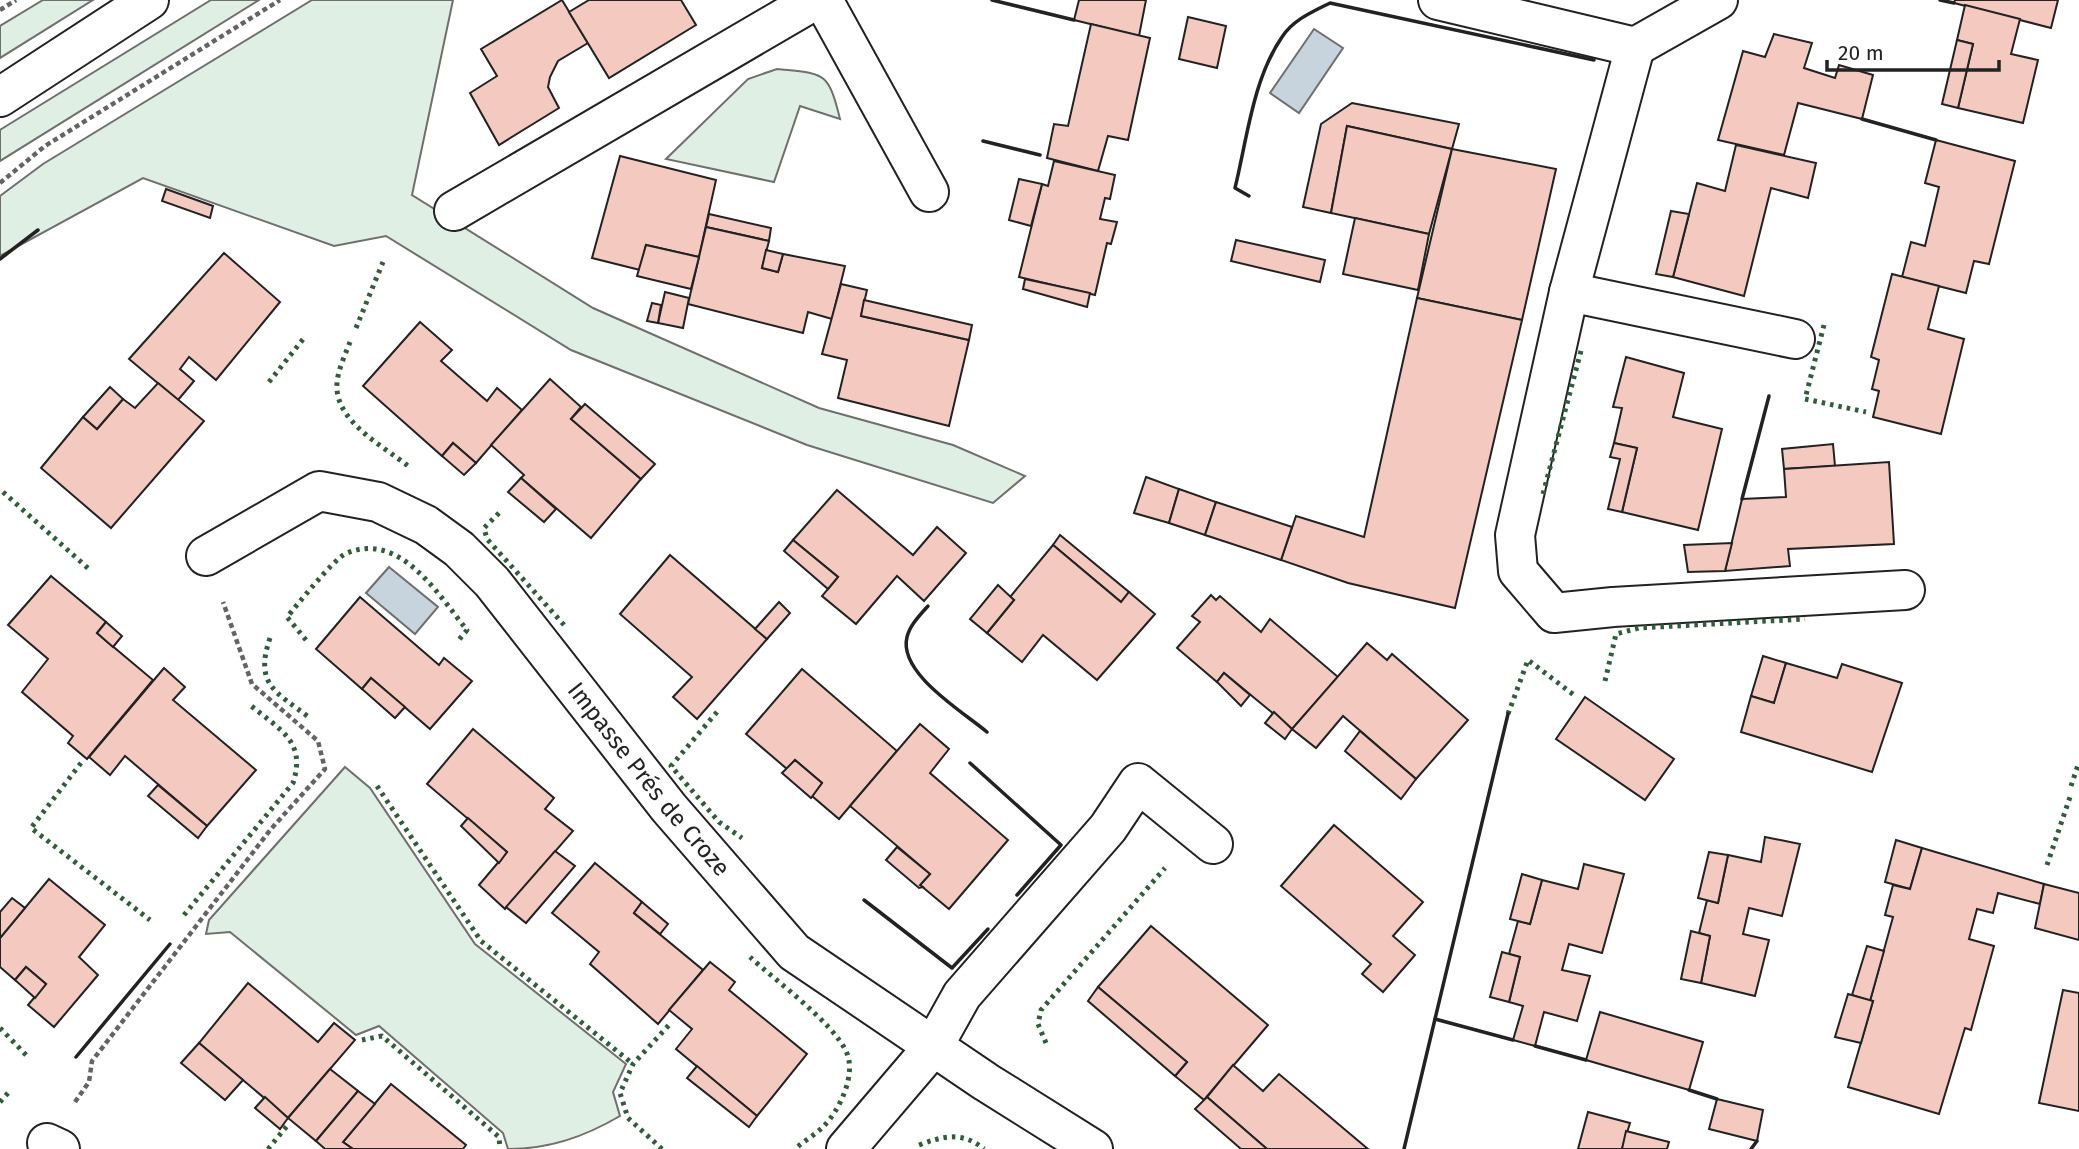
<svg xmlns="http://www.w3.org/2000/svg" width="2079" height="1149" font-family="'Fira Sans',sans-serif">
	<rect width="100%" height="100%" fill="#fff"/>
	<g fill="#e0efe3" stroke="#6f6f6f" stroke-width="2">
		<polygon points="43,0 93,0 0,58 0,26"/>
		<polygon points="211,0 259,0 0,161 0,130 3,128"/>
		<polygon points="312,0 453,0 412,195 593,308 819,408 953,445 1025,476 993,503 807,445 571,350 386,236 334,246 143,178 0,256 0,196 43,164"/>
		<path d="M777,69C824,74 828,70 840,119L800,106L774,182L666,159L748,79Z"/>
		<path d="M345,767L370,788L475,944L626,1064L613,1092L620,1116C584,1137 549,1149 508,1149L503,1133L379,1026L356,1035L230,932L206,934L209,920Z"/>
	</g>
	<g fill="#c7d3dd" stroke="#6f6f6f" stroke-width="2">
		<polygon points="1314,29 1343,48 1299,113 1270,93"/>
		<polygon points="389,567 438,607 415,634 366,593"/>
	</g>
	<g fill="#f3c9c0" stroke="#222" stroke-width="2">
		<polygon points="562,0 588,43 558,61 550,77 548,87 559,108 499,145 470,93 497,76 481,49"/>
		<polygon points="589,0 681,0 696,25 609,78 569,12"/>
		<polygon points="1079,0 1146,0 1139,36 1074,20"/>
		<polygon points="1955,0 2058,0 2051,28 1954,3"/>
		<polygon points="1965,5 2020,19 2011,54 2038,60 2023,123 1958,108 1973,44 1957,40"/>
		<polygon points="1188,17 1226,26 1217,68 1179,59"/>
		<polygon points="1091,24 1150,38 1128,140 1108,136 1098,171 1047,158 1054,124 1068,126"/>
		<polygon points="1774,34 1812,43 1804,68 1835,78 1839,65 1873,75 1862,119 1798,103 1784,155 1718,140 1743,51 1765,57"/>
		<polygon points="1957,40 1973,44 1958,108 1942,104"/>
		<polygon points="1352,103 1459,124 1452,149 1347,126 1331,213 1303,207 1321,124"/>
		<polygon points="1347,126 1452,149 1429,234 1331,213"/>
		<polygon points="1936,140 2015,161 1989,264 1974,261 1966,293 1902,277 1911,242 1925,246 1939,187 1925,183"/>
		<polygon points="1736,145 1816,163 1808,198 1771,188 1744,296 1673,277 1697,183 1725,191"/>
		<polygon points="1452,149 1556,169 1522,320 1417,298"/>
		<polygon points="620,156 716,180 699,257 646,245 640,270 592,258"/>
		<polygon points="1054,161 1115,175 1110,199 1105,198 1100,219 1117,222 1111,244 1107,243 1095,295 1019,277 1042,184 1048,186"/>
		<polygon points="1019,179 1042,184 1031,226 1009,220"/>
		<polygon points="166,189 213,206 210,218 162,201"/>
		<polygon points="1671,211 1689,214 1673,277 1656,274"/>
		<polygon points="709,214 771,228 769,241 706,227"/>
		<polygon points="1355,218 1429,234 1418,290 1343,274"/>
		<polygon points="706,227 769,241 762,268 778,272 783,254 845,266 832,319 808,312 803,333 688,304"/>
		<polygon points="1236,240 1325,260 1320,282 1231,261"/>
		<polygon points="646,245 699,257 691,289 637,276"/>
		<polygon points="766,250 783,254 778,272 762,268"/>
		<polygon points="224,253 280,302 216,380 189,357 180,369 194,381 178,400 129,359"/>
		<polygon points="1892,274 1939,286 1928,329 1964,339 1941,434 1873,417 1879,391 1872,389 1879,360 1871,357"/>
		<polygon points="1025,279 1090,293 1087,307 1023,289"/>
		<polygon points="841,284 867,290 861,316 969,340 949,426 838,398 847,360 822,354"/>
		<polygon points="665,292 689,298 683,328 658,323"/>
		<polygon points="1417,298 1522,320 1455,608 1348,583 1281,560 1296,516 1364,537"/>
		<polygon points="864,300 972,325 969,340 861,316"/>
		<polygon points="652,303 661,305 658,323 647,321"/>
		<polygon points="420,322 452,350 441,361 487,401 497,388 522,410 476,463 453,443 442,456 363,386"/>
		<polygon points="1626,357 1684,373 1673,417 1722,429 1698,530 1622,512 1637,448 1614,443 1622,408 1613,407"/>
		<polygon points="550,379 581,407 571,419 641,479 591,538 521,478 524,475 491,445"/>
		<polygon points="158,383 204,421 111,528 41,468 83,417 97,429 123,399 135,408"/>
		<polygon points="110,387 123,399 97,429 83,417"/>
		<polygon points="585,404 655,464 641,479 571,419"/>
		<polygon points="453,443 476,463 464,475 442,456"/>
		<polygon points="1614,443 1637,448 1622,512 1608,509 1620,459 1610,457"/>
		<polygon points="1833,444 1835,466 1784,469 1782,449"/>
		<polygon points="1889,462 1894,544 1788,549 1790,566 1725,571 1742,499 1786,497 1784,469"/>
		<polygon points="1146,477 1179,489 1169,523 1134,513"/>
		<polygon points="521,478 556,509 544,522 508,492"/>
		<polygon points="1179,489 1216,502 1205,535 1169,523"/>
		<polygon points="837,490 913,555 937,527 966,553 924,601 897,576 856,624 822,596 838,577 793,540"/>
		<polygon points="1216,502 1292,527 1281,560 1205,535"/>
		<polygon points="1060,535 1129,592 1121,602 1053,545"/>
		<polygon points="793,540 838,577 828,589 784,551"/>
		<polygon points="1732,543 1725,571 1688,572 1684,545"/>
		<polygon points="1053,545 1121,602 1129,592 1155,614 1097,680 1043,635 1022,662 987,633 1014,600 1010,597"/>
		<polygon points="670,555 767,639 697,719 673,697 692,677 620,614"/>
		<polygon points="51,576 106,622 97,633 153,680 87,759 68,743 73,736 22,692 48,659 8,625"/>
		<polygon points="998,585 1014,600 987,633 970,619"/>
		<polygon points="1211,595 1216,600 1220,596 1261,632 1270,619 1338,677 1292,729 1224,673 1217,682 1177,648 1200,622 1192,616"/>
		<polygon points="360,597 439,665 444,658 472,681 430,729 371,678 362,689 316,649"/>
		<polygon points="779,602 790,613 767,639 755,629"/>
		<polygon points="106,622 122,636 113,647 97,633"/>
		<polygon points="1367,643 1387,660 1392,654 1468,720 1416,779 1343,716 1316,748 1292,729"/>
		<polygon points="1763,656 1786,663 1774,703 1751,696"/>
		<polygon points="1786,663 1837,678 1842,664 1902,683 1872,772 1741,732 1751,696 1774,703"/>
		<polygon points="164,668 185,687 173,700 256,770 207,826 125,756 110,775 89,757"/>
		<polygon points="802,669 897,751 839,819 812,796 822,783 795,760 787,769 746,734"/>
		<polygon points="1224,673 1250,695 1241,706 1217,682"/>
		<polygon points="371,678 405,707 395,718 362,689"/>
		<polygon points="1585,697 1674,759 1645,800 1556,739"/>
		<polygon points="1274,712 1292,729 1285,739 1265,723"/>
		<polygon points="920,724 949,749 930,773 1008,840 949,909 920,885 930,874 850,806"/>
		<polygon points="473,729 554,798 545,809 573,831 505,909 479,885 507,852 427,784"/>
		<polygon points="1360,731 1416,779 1401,799 1345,751"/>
		<polygon points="795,760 822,783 811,798 782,773"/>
		<polygon points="158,785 207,826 198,838 148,796"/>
		<polygon points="468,818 507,852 499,863 461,826"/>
		<polygon points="1334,825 1423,902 1393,936 1415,955 1383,992 1362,974 1371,964 1281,886"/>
		<polygon points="1765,837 1800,844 1782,916 1749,908 1743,934 1769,940 1755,996 1701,983 1710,936 1699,933 1707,900 1718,903 1728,855 1761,862"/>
		<polygon points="1896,840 1922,848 1910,889 1885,882"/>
		<polygon points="897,847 930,874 920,885 923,887 919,888 886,860"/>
		<polygon points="1922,848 2044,884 2040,904 1998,893 1993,913 1977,909 1969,939 1994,946 1971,1030 1965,1028 1939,1114 1848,1087 1873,1001 1870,1001 1893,917 1885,915 1893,885 1910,889"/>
		<polygon points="555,851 575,866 526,923 506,907"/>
		<polygon points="1709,852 1728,855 1718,903 1698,898"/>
		<polygon points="595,863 642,902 634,913 703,970 658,1024 590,964 599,952 552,913"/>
		<polygon points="1584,864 1624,874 1602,953 1569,944 1562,970 1590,976 1577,1021 1544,1012 1535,1046 1513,1040 1523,1006 1509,1002 1520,957 1509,954 1518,921 1530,924 1542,880 1578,889"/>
		<polygon points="1522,874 1542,880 1530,924 1510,919"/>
		<polygon points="49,879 105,925 79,957 98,975 54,1027 28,1005 46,984 26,967 15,980 0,967 0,938"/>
		<polygon points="2044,884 2079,893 2079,940 2035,928"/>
		<polygon points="12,898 25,908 0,938 0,912"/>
		<polygon points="642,902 668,924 660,934 634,913"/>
		<polygon points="1151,926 1268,1025 1204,1100 1175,1076 1187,1062 1098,987"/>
		<polygon points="1691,931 1710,936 1701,983 1681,979"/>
		<polygon points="1867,946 1884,951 1870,1001 1852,995"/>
		<polygon points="1502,952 1520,957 1509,1002 1490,997"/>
		<polygon points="710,962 735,982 729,990 807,1054 757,1116 676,1049 692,1029 669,1010"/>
		<polygon points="26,967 46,984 35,998 15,980"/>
		<polygon points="248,983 318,1042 334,1023 355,1040 288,1118 199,1043"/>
		<polygon points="1098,987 1187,1062 1175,1076 1088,1001"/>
		<polygon points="2063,990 2079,993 2079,1111 2039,1103"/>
		<polygon points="1848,994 1873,1001 1861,1043 1835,1037"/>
		<polygon points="1600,1012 1703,1042 1689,1090 1586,1060"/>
		<polygon points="199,1043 243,1080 225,1100 181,1063"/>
		<polygon points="1233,1065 1263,1091 1279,1074 1368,1149 1267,1149 1207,1097"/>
		<polygon points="697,1066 757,1116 749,1127 687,1078"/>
		<polygon points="330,1069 358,1091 316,1141 288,1118"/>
		<polygon points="391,1084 466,1145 463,1149 353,1149 343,1142"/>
		<polygon points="358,1091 375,1104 343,1142 353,1149 325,1149 316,1141"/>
		<polygon points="265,1097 288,1118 280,1129 255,1108"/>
		<polygon points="1207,1097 1267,1149 1241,1149 1195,1109"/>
		<polygon points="1717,1099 1763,1110 1757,1141 1709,1129"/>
		<polygon points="1588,1112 1630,1123 1622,1149 1578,1149"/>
		<polygon points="1626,1131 1669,1142 1667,1149 1622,1149"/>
	</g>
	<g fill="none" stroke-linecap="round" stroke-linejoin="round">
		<g stroke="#222" stroke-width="42">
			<g id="street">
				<polyline points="823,0 929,192"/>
				<polyline points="1438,0 1635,47 1718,0"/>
				<polyline points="1635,47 1569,292 1515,535 1518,571 1554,613 1613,607 1905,590"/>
				<polyline points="454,211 815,0"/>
				<polyline points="1569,292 1795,339"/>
				<path id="s1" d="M206,556L319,491L378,502L426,525L459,549L492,582L669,808L794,952L986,1082L1093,1149"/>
				<polyline points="47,1143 60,1149"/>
				<polyline points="846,1149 933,1047 962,995 1108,828 1138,783 1213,844"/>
			</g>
		</g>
		<g stroke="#222" stroke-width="42">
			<polyline id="primary" points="0,97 149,0"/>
		</g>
		<g stroke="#646464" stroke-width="4.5" stroke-dasharray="5 3.5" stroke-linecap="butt">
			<polyline points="0,10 16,0"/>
			<polyline points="0,183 45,146 280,0"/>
			<polyline points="75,1102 89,1082 92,1061 271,829 325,769 318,741 252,684 223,602"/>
		</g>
		<use href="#street" stroke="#fff" stroke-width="38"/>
		<use href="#primary" stroke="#fff" stroke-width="38"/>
		<g stroke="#2f5e38" stroke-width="5" stroke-dasharray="3.5 5" stroke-linecap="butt">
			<polyline points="1824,325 1805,399 1866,412"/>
			<polyline points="356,328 383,262"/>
			<path d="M350,342C345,355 338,370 337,383C334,421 382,445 408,466"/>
			<polyline points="269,382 304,338"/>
			<polyline points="3,492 90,570"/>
			<polyline points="1543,494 1582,347"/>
			<polyline points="499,513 484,528 487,539 565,626"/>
			<path d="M270,638C254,685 276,692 310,718"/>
			<path d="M306,640L287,617C298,604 333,560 345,554C400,529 439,596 467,630L457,642"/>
			<polyline points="1605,681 1616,634 1639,628 1805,619"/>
			<polyline points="717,712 671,766 719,822 742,838"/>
			<polyline points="1508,714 1528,660 1574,695"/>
			<polyline points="81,763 31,828 150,920"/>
			<polyline points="377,786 481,941 633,1064"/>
			<polyline points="2071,786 2079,762"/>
			<polyline points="2047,865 2070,797"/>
			<path d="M184,915L293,783C307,740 278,729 249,704"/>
			<path d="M750,957C775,980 832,1022 846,1051C857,1074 840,1109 824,1126C816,1134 804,1141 795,1149"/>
			<polyline points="0,1028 28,1057"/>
			<polyline points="362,1040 382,1036 499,1137 500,1149"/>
			<polyline points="1046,1043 1038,1024 1041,1010 1165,868"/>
			<polyline points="0,1102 8,1093"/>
			<path d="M919,1145C943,1136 962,1131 984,1149"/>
			<polyline points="268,1149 287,1126"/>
			<polyline points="662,1149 628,1118 620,1093 633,1064 669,1025"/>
		</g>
		<g stroke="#222" stroke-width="3.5">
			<polyline points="992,0 1074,20"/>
			<polyline points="1940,0 1954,3"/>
			<polyline points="1862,119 1936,140"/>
			<polyline points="983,141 1040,155"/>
			<path d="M1249,196L1235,188C1247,139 1253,79 1282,37C1293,20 1312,12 1330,3L1594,60"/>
			<polyline points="0,259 38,230"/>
			<polyline points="1742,499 1769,396"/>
			<path d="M928,606C920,615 910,625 907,637C898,673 962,711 987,732"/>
			<polyline points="970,763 1061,845 1017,895"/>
			<polyline points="864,900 952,968 988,929"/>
			<polyline points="1435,1019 1508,714"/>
			<polyline points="1535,1046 1586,1060"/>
			<polyline points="76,1057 170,944"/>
			<polyline points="1689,1090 1717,1099"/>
			<polyline points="1404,1149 1435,1019 1513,1040"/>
			<polyline points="1751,1149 1757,1141"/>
		</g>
	</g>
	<g text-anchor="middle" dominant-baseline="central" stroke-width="5" stroke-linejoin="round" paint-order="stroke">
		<g font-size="24" fill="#222" stroke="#fff">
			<text stroke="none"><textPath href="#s1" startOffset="583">Impasse Prés de Croze</textPath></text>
		</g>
	</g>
	<path d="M1827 60v10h172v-10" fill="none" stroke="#222222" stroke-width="3.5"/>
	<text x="1838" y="60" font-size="21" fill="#222222" stroke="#ffffff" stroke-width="5" paint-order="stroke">20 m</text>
</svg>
